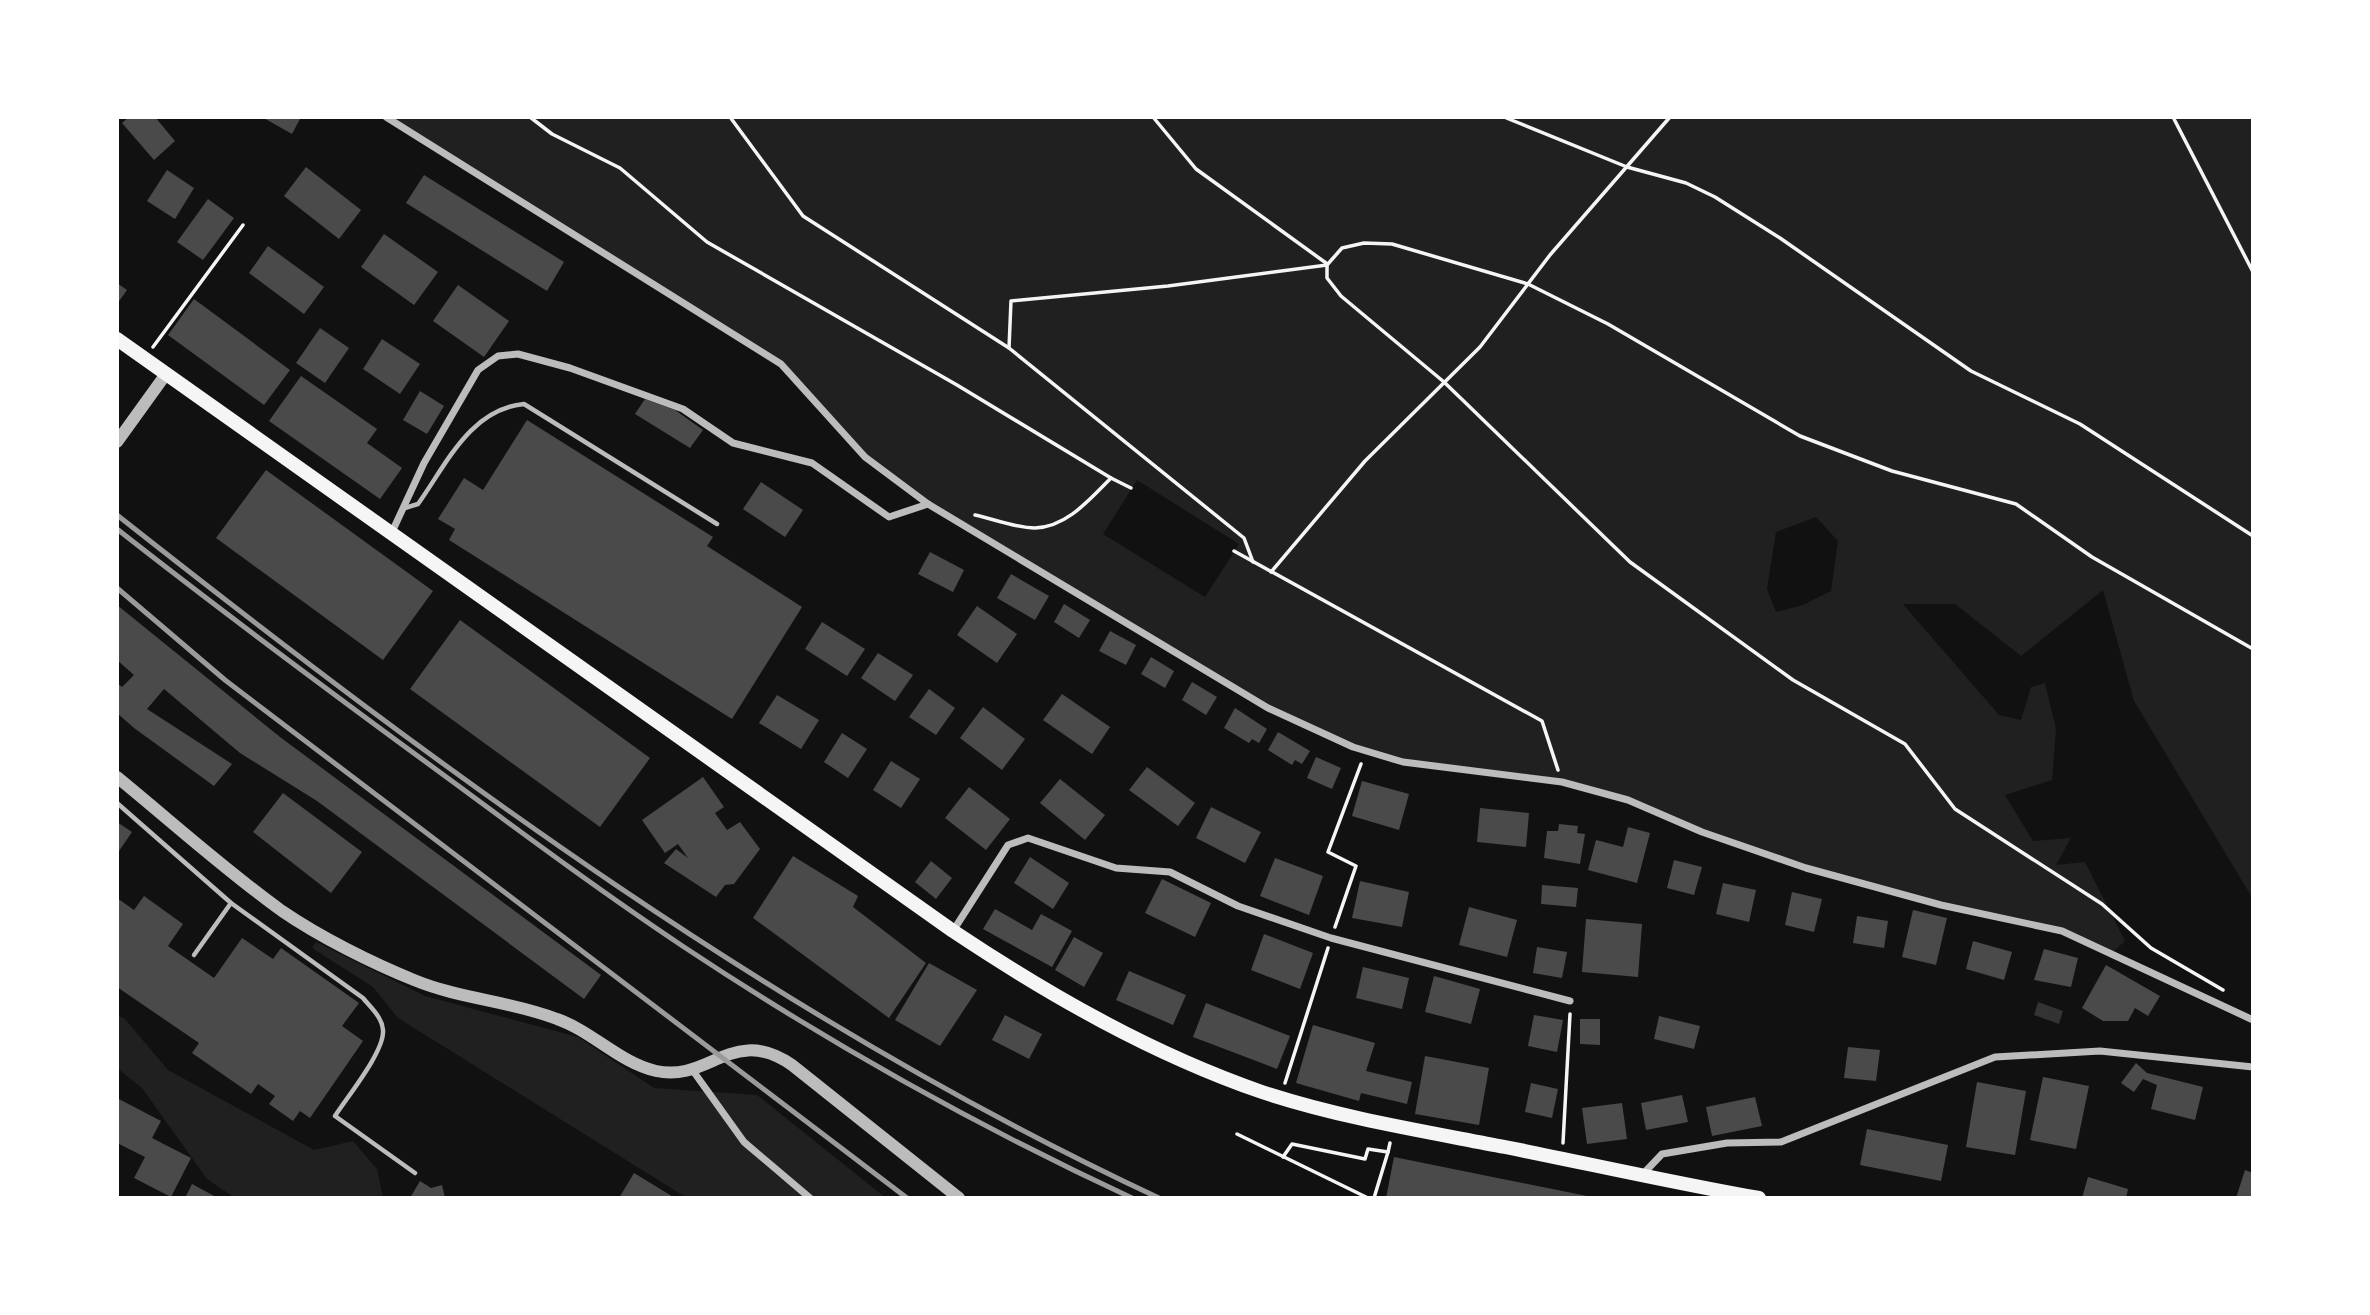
<svg xmlns="http://www.w3.org/2000/svg" width="2370" height="1315" font-family="'Public Sans',sans-serif">
	<rect width="100%" height="100%" fill="#111"/>
	<g fill="#202020" fill-rule="evenodd">
		<path d="M386,117H2253V899L2134,701L2103,590L2021,656L1955,604H1903L1999,715L2021,720L2031,687L2045,683L2056,729L2052,780L2005,795L2033,841L2071,838L2056,865L2085,862L2125,941L2111,954L2062,931L1806,868L1628,800L1562,782L1403,762L1353,747L1269,708L928,504L865,457L781,364ZM1137,480L1239,544L1205,597L1103,534ZM1816,517L1838,541L1831,591L1803,605L1776,612L1767,589L1776,532Z"/>
		<polygon points="316,942 425,996 578,1037 654,1088 757,1095 886,1198 687,1198 398,1018 373,987 312,948"/>
		<polygon points="117,1016 124,1018 168,1070 314,1150 353,1141 377,1169 383,1198 235,1198 207,1179 142,1088 117,1068"/>
	</g>
	<polygon fill="#333" points="2038,1002 2063,1011 2059,1024 2034,1015"/>
	<g fill="#4a4a4a">
		<polygon points="129,117 155,117 175,141 154,160 122,123"/>
		<polygon points="262,117 301,117 292,134"/>
		<polygon points="306,167 361,210 339,239 284,196"/>
		<polygon points="167,170 194,188 175,219 147,201"/>
		<polygon points="424,175 564,262 547,291 406,203"/>
		<polygon points="208,199 234,218 203,260 177,242"/>
		<polygon points="384,234 438,272 414,305 361,267"/>
		<polygon points="268,246 324,287 304,314 249,273"/>
		<polygon points="117,283 127,290 117,304"/>
		<polygon points="458,285 509,321 484,357 433,321"/>
		<polygon points="194,299 290,370 264,405 168,335"/>
		<polygon points="320,328 349,348 325,383 296,363"/>
		<polygon points="382,339 420,364 400,394 363,369"/>
		<polygon points="301,376 377,429 367,443 402,468 380,499 269,421"/>
		<polygon points="420,391 444,406 427,434 403,420"/>
		<polygon points="645,399 675,410 703,430 690,448 635,414"/>
		<polygon points="527,420 713,537 707,546 802,607 732,719 449,540 455,529 438,519 464,478 483,490"/>
		<polygon points="266,470 433,591 383,660 216,538"/>
		<polygon points="761,482 803,510 785,537 743,509"/>
		<polygon points="930,552 964,570 953,592 918,574"/>
		<polygon points="1011,574 1049,596 1035,620 997,598"/>
		<polygon points="1064,604 1090,620 1079,638 1054,622"/>
		<polygon points="117,605 280,737 601,975 584,999 317,801 240,753 164,689 147,709 232,764 214,786 134,728 117,713 117,683 122,687 134,675 117,660"/>
		<polygon points="977,606 1017,634 997,663 957,635"/>
		<polygon points="460,620 650,758 600,827 410,689"/>
		<polygon points="822,622 865,649 847,676 805,649"/>
		<polygon points="1110,631 1136,645 1126,665 1099,651"/>
		<polygon points="878,653 913,675 895,701 861,678"/>
		<polygon points="1151,657 1174,671 1165,688 1141,674"/>
		<polygon points="1192,682 1217,697 1206,715 1182,700"/>
		<polygon points="929,689 955,708 936,735 909,717"/>
		<polygon points="1062,694 1110,727 1092,754 1043,720"/>
		<polygon points="777,695 819,720 801,749 759,723"/>
		<polygon points="983,707 1025,739 1002,770 960,738"/>
		<polygon points="1235,708 1267,729 1259,743 1252,739 1249,743 1224,728"/>
		<polygon points="1278,732 1310,751 1302,764 1295,760 1292,765 1268,750"/>
		<polygon points="842,733 867,749 848,778 824,762"/>
		<polygon points="1316,757 1341,768 1332,789 1307,778"/>
		<polygon points="891,761 920,779 901,808 873,790"/>
		<polygon points="1147,767 1195,803 1178,826 1129,790"/>
		<polygon points="703,777 724,807 715,813 727,830 740,822 760,849 734,884 725,885 716,897 664,863 676,849 688,858 678,844 665,853 642,820"/>
		<polygon points="1060,779 1105,815 1085,840 1040,803"/>
		<polygon points="1362,781 1409,794 1399,830 1352,816"/>
		<polygon points="969,787 1010,819 986,850 945,818"/>
		<polygon points="283,793 362,852 331,893 253,832"/>
		<polygon points="1211,807 1261,832 1245,863 1196,838"/>
		<polygon points="1480,808 1529,813 1526,847 1477,842"/>
		<polygon points="117,822 132,832 117,854"/>
		<polygon points="1559,824 1578,826 1577,833 1585,834 1580,864 1544,858 1547,831 1558,831"/>
		<polygon points="1628,827 1650,833 1637,883 1588,870 1596,840 1623,847"/>
		<polygon points="793,856 858,896 853,907 926,963 889,1018 753,918"/>
		<polygon points="1030,857 1069,883 1053,909 1014,883"/>
		<polygon points="1275,858 1323,876 1309,915 1260,896"/>
		<polygon points="1674,860 1702,867 1694,895 1667,888"/>
		<polygon points="931,861 952,878 936,899 915,882"/>
		<polygon points="1162,879 1211,903 1195,937 1145,913"/>
		<polygon points="1360,881 1409,892 1402,927 1352,918"/>
		<polygon points="1723,883 1756,890 1749,922 1716,914"/>
		<polygon points="1542,885 1578,888 1576,907 1541,904"/>
		<polygon points="1792,892 1822,899 1814,932 1785,925"/>
		<polygon points="144,896 183,924 168,946 214,978 242,938 273,959 281,948 359,1003 342,1026 363,1041 310,1118 300,1111 293,1121 269,1104 275,1096 258,1084 251,1094 192,1053 199,1043 117,987 117,898 134,910"/>
		<polygon points="1469,907 1517,920 1507,957 1459,945"/>
		<polygon points="995,909 1032,930 1041,914 1072,931 1052,967 983,929"/>
		<polygon points="1913,910 1947,918 1936,965 1902,957"/>
		<polygon points="1857,916 1888,921 1884,948 1853,943"/>
		<polygon points="1586,919 1642,924 1638,977 1582,972"/>
		<polygon points="1264,934 1313,953 1300,989 1251,970"/>
		<polygon points="1074,937 1103,953 1084,987 1055,970"/>
		<polygon points="1973,941 2012,952 2004,980 1966,969"/>
		<polygon points="1537,947 1567,952 1562,978 1533,973"/>
		<polygon points="2044,949 2078,958 2071,987 2034,980"/>
		<polygon points="929,963 977,990 940,1046 895,1020"/>
		<polygon points="2106,965 2160,996 2148,1016 2135,1008 2128,1021 2103,1021 2082,1008"/>
		<polygon points="1363,967 1409,978 1402,1009 1356,998"/>
		<polygon points="1129,971 1186,995 1173,1025 1116,1000"/>
		<polygon points="1434,976 1480,989 1471,1024 1425,1012"/>
		<polygon points="1206,1003 1290,1036 1277,1069 1193,1037"/>
		<polygon points="1005,1015 1042,1034 1029,1059 992,1040"/>
		<polygon points="1534,1015 1563,1020 1557,1052 1528,1046"/>
		<polygon points="1659,1016 1700,1026 1694,1049 1654,1039"/>
		<polygon points="1580,1019 1600,1019 1600,1045 1580,1044"/>
		<polygon points="1313,1025 1375,1043 1366,1071 1412,1082 1407,1104 1361,1093 1359,1101 1296,1083"/>
		<polygon points="1848,1047 1880,1050 1876,1081 1844,1078"/>
		<polygon points="1425,1056 1489,1068 1479,1125 1415,1114"/>
		<polygon points="2136,1063 2147,1073 2203,1087 2195,1120 2151,1109 2157,1085 2143,1079 2134,1092 2121,1083"/>
		<polygon points="2043,1077 2089,1086 2076,1149 2030,1140"/>
		<polygon points="1977,1082 2026,1091 2015,1155 1966,1147"/>
		<polygon points="1531,1083 1558,1089 1552,1118 1525,1112"/>
		<polygon points="1682,1095 1688,1122 1646,1130 1641,1103"/>
		<polygon points="1755,1097 1762,1126 1712,1136 1706,1107"/>
		<polygon points="117,1098 161,1121 152,1138 191,1158 171,1197 134,1178 145,1157 117,1143"/>
		<polygon points="1622,1103 1627,1139 1587,1144 1582,1108"/>
		<polygon points="1867,1129 1948,1145 1941,1181 1860,1165"/>
		<polygon points="1394,1157 1592,1197 1592,1198 1386,1198"/>
		<polygon points="2245,1170 2253,1173 2253,1198 2236,1198"/>
		<polygon points="634,1173 675,1198 619,1198"/>
		<polygon points="2088,1177 2128,1189 2126,1198 2082,1198"/>
		<polygon points="420,1181 431,1188 442,1185 445,1198 410,1198"/>
		<polygon points="192,1184 218,1198 185,1198"/>
	</g>
	<g fill="none" stroke-linecap="round" stroke-linejoin="round">
		<g stroke="#f5f5f5" stroke-width="3.5">
			<polyline points="530,117 552,134 620,168 707,242 957,385 1111,478"/>
			<polyline points="730,117 803,216 1009,348 1244,538 1253,562"/>
			<polyline points="1153,117 1196,169 1326,263"/>
			<polyline points="1504,117 1627,167 1686,183 1715,197 1780,238 1971,371 2080,424 2253,536"/>
			<polyline points="2173,117 2253,272"/>
			<polyline points="153,347 243,225"/>
			<polyline points="1009,348 1011,301 1168,286 1327,265"/>
			<path d="M975,515C994,519 1016,528 1035,528C1067,527 1090,499 1111,478L1131,488"/>
			<polyline points="1234,551 1542,721 1558,770"/>
			<polyline points="1271,572 1365,461 1480,347 1550,255 1670,117"/>
			<polyline points="1335,927 1356,866 1328,852 1361,764"/>
			<polyline points="2223,990 2151,948 2102,904 1955,809 1905,744 1793,680 1630,562 1444,382 1341,296 1327,278 1327,265 1342,248 1364,243 1392,244 1528,284 1608,324 1800,436 1892,471 2016,504 2092,557 2253,649"/>
			<polyline points="1285,1083 1328,948"/>
			<polyline points="1237,1134 1368,1198"/>
			<polyline points="1563,1143 1570,1014"/>
			<polyline points="1283,1157 1292,1144 1365,1159 1368,1149 1388,1152 1390,1143"/>
			<polyline points="1374,1198 1388,1152"/>
		</g>
		<g stroke="#bcbcbc" stroke-width="4.5">
			<path d="M405,508L418,504C446,465 470,409 524,404L717,524"/>
			<path d="M117,803L231,903L363,998C371,1008 382,1017 383,1030C385,1051 347,1097 335,1116L415,1173"/>
			<polyline points="194,955 231,903"/>
		</g>
		<g stroke="#bcbcbc" stroke-width="7">
			<polyline points="386,117 781,364 865,457 928,504 1268,708 1353,747 1403,762 1562,782 1628,800 1702,832 1806,868 1941,905 2062,931 2253,1020"/>
			<polyline points="392,532 424,463 478,370 498,356 518,354 570,368 683,409 733,443 812,463 889,517 928,504"/>
			<polyline points="953,931 1008,845 1028,838 1116,868 1170,872 1238,906 1331,938 1570,1001"/>
			<polyline points="691,1068 744,1142 810,1198"/>
			<polyline points="1643,1174 1662,1154 1727,1143 1781,1142 1995,1057 2100,1051 2253,1067"/>
		</g>
		<g stroke="#bcbcbc" stroke-width="12">
			<polyline points="117,442 166,374"/>
			<path d="M117,777C172,822 225,870 282,911C320,937 372,963 414,980C460,999 511,1001 557,1019C592,1031 620,1063 656,1071C709,1083 733,1024 792,1065L959,1198"/>
		</g>
		<path stroke="#f5f5f5" stroke-width="14" d="M117,339L953,931C1049,995 1152,1054 1262,1092C1341,1118 1423,1131 1505,1147C1590,1164 1674,1183 1759,1198"/>
		<g stroke="#9a9a9a" stroke-width="5">
			<path d="M117,515C444,773 780,1021 1159,1198"/>
			<path d="M117,529C220,610 325,688 430,765C514,827 597,889 684,947C827,1042 977,1126 1132,1198"/>
			<polyline points="117,588 225,680 907,1198"/>
		</g>
	</g>
	<rect width="2370" height="1315" fill="none" stroke="#ffffff" stroke-width="238"/>
</svg>
